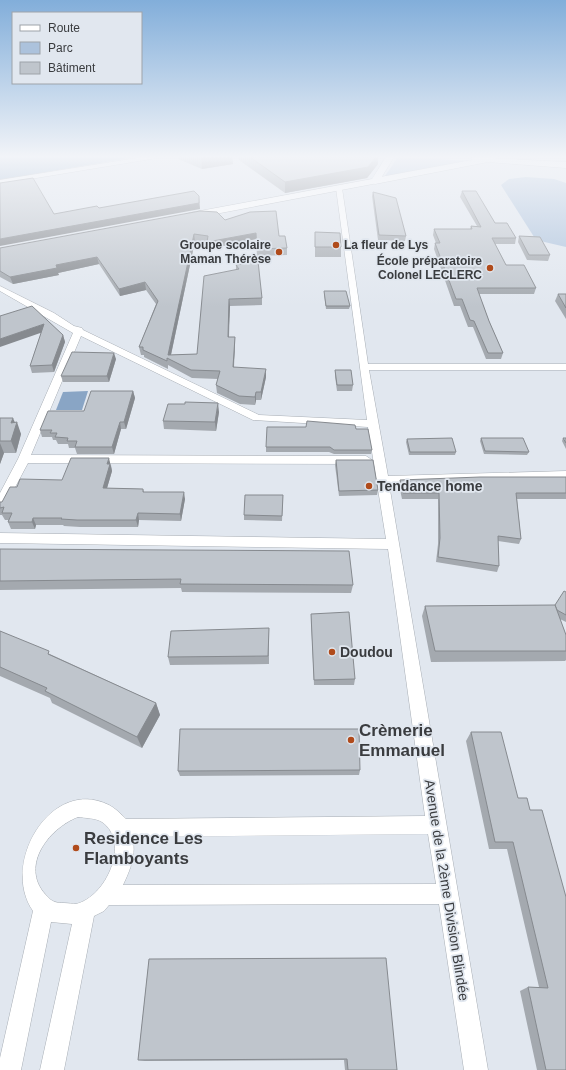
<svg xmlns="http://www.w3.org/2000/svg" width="566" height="1070" font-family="Arial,sans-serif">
	<rect width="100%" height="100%" fill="#e1e7ef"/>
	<g fill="#acc2dc">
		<polygon points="398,157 470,161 388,178 385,176"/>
		<polygon points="526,177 554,179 566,183 566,247 536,240 501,185 509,179"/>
	</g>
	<polygon fill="#8fabcc" points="0,157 135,157 0,180"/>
	<polygon fill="#89a5c5" points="88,391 82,410 56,410 63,392"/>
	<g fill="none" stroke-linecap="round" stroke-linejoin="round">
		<g stroke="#a8aeb5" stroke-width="1">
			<path id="minor" d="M339,186L342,188L368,364H566V370H369L388,476L566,471V479L389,484L488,1070H464L439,904L109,905L104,911L94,916L64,1070H40L72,924L51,922L21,1070H0V1058L33,911C0,864 51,776 109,805C115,808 121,814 126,819L425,816L388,549L0,543V533L386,539L368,427L253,420L81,336L31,455L366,456L372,460L366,464L28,463L4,508L0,509V493L18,459L73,333L0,291V286L54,313L74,326L82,328L83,330L259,415L367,420L336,188ZM78,817C85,818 96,818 102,822C131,842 106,897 76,904C73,904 68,903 64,903C57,903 52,902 48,897C18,869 47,829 78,817ZM428,834L436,884L123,885C130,870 137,854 132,837Z"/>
		</g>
		<g stroke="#a8aeb5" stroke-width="1">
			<g id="tertiary">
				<polygon points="143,157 163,157 0,184 0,180"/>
				<polygon points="386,157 394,157 378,183 189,219 184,216 189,213 372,179"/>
			</g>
		</g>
		<g stroke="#a8aeb5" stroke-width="1">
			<polygon id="secondary" points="472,157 566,162 566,168 488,162 375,184 370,181 375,178 472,160"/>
		</g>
		<use href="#minor" fill="#fff" fill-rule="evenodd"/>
		<use href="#tertiary" fill="#fff" fill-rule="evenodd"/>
		<use href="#secondary" fill="#fff" fill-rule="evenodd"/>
	</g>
	<g fill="#a4a9af">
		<polygon points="178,157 232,157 233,164 202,169 178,159"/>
		<polygon points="239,157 378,157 378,164 367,178 285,193 239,160"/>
		<polygon points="462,191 495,223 516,238 515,244 495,244 506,265 536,288 534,294 479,294 489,321 503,353 501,359 486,359 473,327 468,327 460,306 454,306 434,249 435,243 436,243 433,235 434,229 470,229 471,226 477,226 460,197"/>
		<polygon points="373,192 406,236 405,241 378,240 372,196"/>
		<polygon points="225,220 279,236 287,248 287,255 257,256 256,239 208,249 208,243 195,241 171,355 197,354 236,270 236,265 262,298 262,305 230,306 229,337 235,337 235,345 234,367 266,377 261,400 256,400 255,405 240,404 217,393 216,385 218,379 192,378 168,365 168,369 144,357 144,355 141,355 139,347 156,304 146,290 120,296 99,264 58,273 59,275 13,284 0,277 0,248"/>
		<polygon points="315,232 341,247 341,257 315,257"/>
		<polygon points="519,236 550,255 548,261 527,260 518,242"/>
		<polygon points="324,291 350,306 349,309 326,309 324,294"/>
		<polygon points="558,294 566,294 566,319 555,301"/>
		<polygon points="0,316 63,335 65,342 54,372 32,373 30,366 41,333"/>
		<polygon points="116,359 109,382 63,382 61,376"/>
		<polygon points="335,370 353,385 352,391 337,391 335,376"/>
		<polygon points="133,391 135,398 126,429 121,429 114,454 77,454 75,448 69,448 68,444 58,444 56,440 53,440 52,437 42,437 40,430 84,411"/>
		<polygon points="219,412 216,431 164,429 163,421"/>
		<polygon points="0,418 15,422 21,434 16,453 4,453 0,464"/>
		<polygon points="356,429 372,450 371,454 334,454 329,452 266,452 266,447"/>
		<polygon points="481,438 529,452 527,455 484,454 480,441"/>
		<polygon points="563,438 566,438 566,449 562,441"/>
		<polygon points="407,439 456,452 455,455 409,455 406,442"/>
		<polygon points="336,460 378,490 377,495 339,496 335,465"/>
		<polygon points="111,465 112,471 107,488 143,489 144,492 185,499 181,521 139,520 138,527 80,527 64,526 63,525 36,525 35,529 11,529 8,522 8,520 5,520 2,515 0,515 0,502 2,502 17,487 62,480"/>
		<polygon points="566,477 566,499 517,499 521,539 519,544 498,541 499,566 497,572 436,562 438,544 438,499 402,499 399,485 400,480"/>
		<polygon points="283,495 282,521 244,520 244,515"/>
		<polygon points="0,549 353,585 351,593 182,592 181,588 0,590"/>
		<polygon points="566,592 566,622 560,619 566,635 566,660 565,661 431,662 422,616 425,606 555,605"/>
		<polygon points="311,614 355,679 354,685 314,685 311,620"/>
		<polygon points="269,628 269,664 170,665 168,657"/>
		<polygon points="0,631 156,703 160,715 142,748 52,703 50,698 0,676"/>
		<polygon points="471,732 501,732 566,1070 537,1070 520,991 528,987 539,987 507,849 489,849 466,741"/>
		<polygon points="360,770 359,775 180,776 178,771"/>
		<polygon points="149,959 397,1070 345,1070 344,1060 145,1061 138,1060"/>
	</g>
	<g fill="#868a8f">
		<polygon points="201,157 232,157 233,164 202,169"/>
		<polygon points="376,157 378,157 378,164 367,178 285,193 285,182"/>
		<polygon points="199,196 200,209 0,246 0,239"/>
		<polygon points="256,233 256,239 208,249 207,242"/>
		<polygon points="194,234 195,241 170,359 168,355"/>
		<polygon points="97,257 99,264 58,273 59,275 13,284 10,277 56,265"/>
		<polygon points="145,282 146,290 120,296 119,289"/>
		<polygon points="229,299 230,306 228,345 228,337"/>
		<polygon points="44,324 46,331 0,347 0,339"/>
		<polygon points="63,335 65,342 54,372 52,365"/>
		<polygon points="235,337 235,345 233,375 233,367"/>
		<polygon points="114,353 116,359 109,382 107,376"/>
		<polygon points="266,369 266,377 261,400 261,392"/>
		<polygon points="133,391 135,398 126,429 124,422"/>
		<polygon points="256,392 256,400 255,405 255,397"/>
		<polygon points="218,403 219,412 216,431 215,422"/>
		<polygon points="13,418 16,425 17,422 21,434 16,453 11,441 11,423"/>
		<polygon points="120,422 121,429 114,454 112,447"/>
		<polygon points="0,443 4,453 0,464"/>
		<polygon points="109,458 112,471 105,495 103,488 107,464"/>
		<polygon points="184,492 185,499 181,521 180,514"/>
		<polygon points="138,513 139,520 138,527 136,520"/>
		<polygon points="33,518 36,525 35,529 32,522"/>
		<polygon points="156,703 160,715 142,748 137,737"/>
	</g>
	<g fill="#bfc5cc" stroke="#868a8f">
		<polygon points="250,157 376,157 368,167 285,182"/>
		<polygon points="33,178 54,214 97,206 99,208 194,191 199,196 199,203 0,239 0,183"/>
		<polygon points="462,191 476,191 495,223 507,223 516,238 492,238 506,265 524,265 536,288 477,288 489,321 503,353 488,353 474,321 470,320 462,299 456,299 435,243 440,243 434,229 472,229 471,226 481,227"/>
		<polygon points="373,192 396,198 406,236 379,235"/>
		<polygon points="200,211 217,212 225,220 250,212 276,211 279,236 285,236 287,248 257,249 256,233 207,242 208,236 194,234 168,355 197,354 204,276 239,269 236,265 258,261 262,298 229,299 228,337 235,337 233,367 266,369 261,392 256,392 255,397 239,396 216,385 220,371 191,370 167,358 167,361 143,350 143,347 139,347 158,301 145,282 119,289 97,257 56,265 57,268 10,277 0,271 0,248"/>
		<polygon points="315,232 340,233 341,247 315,247"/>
		<polygon points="519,236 540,237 550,255 529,255"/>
		<polygon points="324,291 346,291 350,306 326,306"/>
		<polygon points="558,294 566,294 566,308"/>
		<polygon points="32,306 63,335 52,365 30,366 44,324 0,339 0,316"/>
		<polygon points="72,352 114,353 107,376 61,376"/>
		<polygon points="335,370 351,370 353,385 337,385"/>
		<polygon points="91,391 133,391 124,422 120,422 112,447 75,447 77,441 67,441 68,438 55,437 57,433 50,433 52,430 40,430 48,411 84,411"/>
		<polygon points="185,402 218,403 215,422 163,421 168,404 185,404"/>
		<polygon points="0,418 13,418 11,423 17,422 11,441 0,441"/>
		<polygon points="307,421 355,425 356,429 368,429 372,450 334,450 330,447 266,447 267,427 306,427"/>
		<polygon points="452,438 456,452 410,452 407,439"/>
		<polygon points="481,438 523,438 529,452 485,451"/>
		<polygon points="563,438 566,438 566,443"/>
		<polygon points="71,458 109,458 107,464 110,464 103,488 143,489 143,492 184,492 180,514 138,513 136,520 77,520 61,519 62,518 33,518 32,522 8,522 12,513 2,513 4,507 0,508 0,502 2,502 10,487 17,487 20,479 62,480"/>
		<polygon points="336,460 373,460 378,490 339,491"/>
		<polygon points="480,477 566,477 566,493 516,493 521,539 498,536 499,566 438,557 440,538 439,493 403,493 400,480"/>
		<polygon points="245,495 283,495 282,516 244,515"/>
		<polygon points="0,549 349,551 353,585 180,584 181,579 0,581"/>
		<polygon points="564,591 566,592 566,615 557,610 555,605"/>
		<polygon points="555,605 566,635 566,651 435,651 425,606"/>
		<polygon points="349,612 355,679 314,680 311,614"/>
		<polygon points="269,628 268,656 168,657 171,631"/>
		<polygon points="0,631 49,651 48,654 156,703 137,737 45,691 47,688 0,667"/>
		<polygon points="180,729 359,729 360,770 178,771"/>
		<polygon points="471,732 501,732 518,798 527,798 530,810 542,810 566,897 566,1070 546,1070 528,987 548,988 513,842 495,842"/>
		<polygon points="386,958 397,1070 348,1070 347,1059 138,1060 149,959"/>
	</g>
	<linearGradient id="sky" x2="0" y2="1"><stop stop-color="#82aeda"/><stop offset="0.51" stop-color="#f2f4f8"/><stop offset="1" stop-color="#f2f4f8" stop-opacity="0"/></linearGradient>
	<rect width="566" height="307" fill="url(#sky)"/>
	<g fill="#b04b1b" stroke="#e1e7ef" stroke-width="1.5">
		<circle cx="336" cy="245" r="4"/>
		<circle cx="279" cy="252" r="4"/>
		<circle cx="490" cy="268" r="4"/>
		<circle cx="369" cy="486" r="4"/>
		<circle cx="332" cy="652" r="4"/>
		<circle cx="351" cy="740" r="4"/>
		<circle cx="76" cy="848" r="4"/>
	</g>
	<g text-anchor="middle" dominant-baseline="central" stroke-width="3.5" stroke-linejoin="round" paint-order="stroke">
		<g font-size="12" font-weight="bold" fill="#3a3c3f" stroke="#e1e7ef" text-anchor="end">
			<text x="271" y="245">Groupe scolaire<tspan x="271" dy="14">Maman Thérèse</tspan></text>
			<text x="344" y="245" text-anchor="start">La fleur de Lys</text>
			<text x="482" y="261">École préparatoire<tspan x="482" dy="14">Colonel LECLERC</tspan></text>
		</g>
		<g font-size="14" font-weight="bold" fill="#3a3c3f" stroke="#e1e7ef" text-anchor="start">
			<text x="377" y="486">Tendance home</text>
			<text x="340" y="652">Doudou</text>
		</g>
		<g font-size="14" fill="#3a3c3f" stroke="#e1e7ef">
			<text transform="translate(447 890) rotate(81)">Avenue de la 2ème Division Blindée</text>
		</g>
		<g font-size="17" font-weight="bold" fill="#3a3c3f" stroke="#e1e7ef" text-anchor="start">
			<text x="359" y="730">Crèmerie<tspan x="359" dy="20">Emmanuel</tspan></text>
			<text x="84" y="838">Residence Les<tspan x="84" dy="20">Flamboyants</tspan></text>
		</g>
	</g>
	<rect x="12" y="12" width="130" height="72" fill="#e1e7ef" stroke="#9ea3a9"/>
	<rect x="20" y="25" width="20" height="6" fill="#ffffff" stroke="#9ea3a9"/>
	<text x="48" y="32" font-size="12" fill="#3a3c3f">Route</text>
	<rect x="20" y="42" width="20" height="12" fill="#acc2dc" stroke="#9ea3a9"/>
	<text x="48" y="52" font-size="12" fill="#3a3c3f">Parc</text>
	<rect x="20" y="62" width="20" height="12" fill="#bfc5cc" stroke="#9ea3a9"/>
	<text x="48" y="72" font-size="12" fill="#3a3c3f">Bâtiment</text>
</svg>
